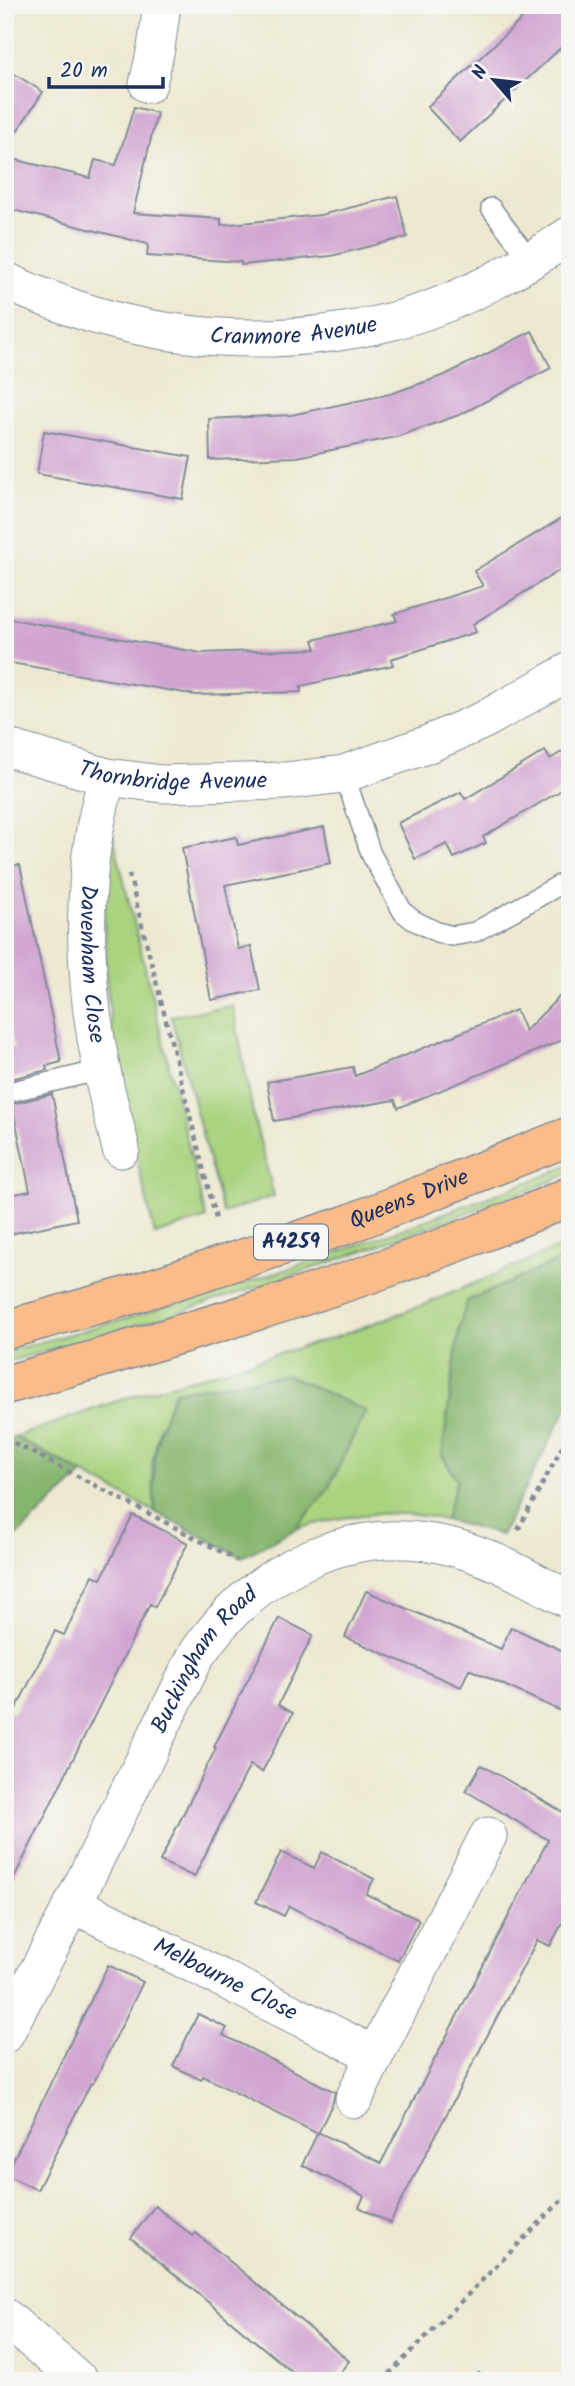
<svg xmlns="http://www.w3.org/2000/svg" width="575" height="2386" font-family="Kalam,sans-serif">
	<rect width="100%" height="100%" fill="#f6f6f2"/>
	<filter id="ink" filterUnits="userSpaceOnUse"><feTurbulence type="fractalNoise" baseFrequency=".0143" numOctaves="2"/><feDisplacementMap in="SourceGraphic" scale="14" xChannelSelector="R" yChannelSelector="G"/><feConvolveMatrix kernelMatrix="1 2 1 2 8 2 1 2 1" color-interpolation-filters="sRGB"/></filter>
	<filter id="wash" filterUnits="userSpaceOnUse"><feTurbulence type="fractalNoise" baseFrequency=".00686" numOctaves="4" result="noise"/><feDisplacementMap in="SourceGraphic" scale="28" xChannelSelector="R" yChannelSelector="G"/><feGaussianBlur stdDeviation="1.57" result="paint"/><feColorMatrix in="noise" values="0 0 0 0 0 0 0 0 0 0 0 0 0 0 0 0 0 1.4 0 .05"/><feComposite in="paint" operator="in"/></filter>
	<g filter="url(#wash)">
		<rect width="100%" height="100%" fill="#ede9d1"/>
		<g fill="#a9d37e" stroke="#62816e" stroke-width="2">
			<path d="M112,832L206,1218L155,1235C124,1103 88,968 112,832Z"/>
			<polygon points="233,1006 253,1114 274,1196 223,1213 171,1016"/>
			<path d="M570,1164V1173L552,1181C372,1249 192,1314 5,1362V1352C93,1328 180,1304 266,1276C361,1246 453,1210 547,1175Z"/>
			<path d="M570,1243V1256L467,1301L459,1331L442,1455L457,1480L445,1520C393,1507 346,1515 296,1529L328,1489L160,1425L152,1463L155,1512L15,1437L126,1398L336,1337L423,1305Z"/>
		</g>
		<g fill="#86b56d" stroke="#507266" stroke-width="2">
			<polygon points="570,1256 570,1402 501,1535 445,1520 457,1480 442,1455 459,1331 467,1301"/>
			<path d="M287,1375L366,1411L328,1489L296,1529L242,1557L155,1512C152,1459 153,1440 175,1391Z"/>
			<polygon points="15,1437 83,1474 5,1547 5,1441"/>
		</g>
		<g id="blocks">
			<g fill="#d1a5d1">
				<polygon points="537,5 570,5 570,39 460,142 427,107"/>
				<polygon points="5,68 43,92 5,149"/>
				<polygon points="134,107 157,113 133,213 221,219 221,225 321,215 397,196 407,237 331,256 241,265 241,262 147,256 148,244 5,208 5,157 90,178 95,160 116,165"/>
				<polygon points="532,331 551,368 459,415 396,437 297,457 210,460 209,419 291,415 390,394 445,375"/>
				<polygon points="44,431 191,457 183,499 37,474"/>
				<polygon points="570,513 570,564 473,624 476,632 391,659 393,665 301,686 301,692 196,695 5,662 5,618 201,653 316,649 313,640 397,621 394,614 483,586 474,571"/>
				<polygon points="570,747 570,785 483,837 486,843 454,858 447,844 415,859 398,823 461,792 465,799 545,751 550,759"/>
				<polygon points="324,827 331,863 225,885 238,949 251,946 260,990 211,1000 182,848 236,837 238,845"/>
				<polygon points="20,865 61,1062 46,1066 47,1070 7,1080 5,1050 14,1048 5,1005 5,866"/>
				<polygon points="570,986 570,1037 398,1108 395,1100 274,1121 267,1082 353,1067 355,1076 516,1010 525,1031"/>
				<polygon points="52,1094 77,1220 5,1235 5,1196 30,1191 12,1104"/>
				<polygon points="133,1515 188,1543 155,1607 150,1604 5,1896 5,1709 14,1713 55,1631 64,1635 93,1575 101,1579"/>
				<polygon points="366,1591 501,1649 511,1627 570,1654 570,1692 561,1711 469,1669 461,1687 345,1637"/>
				<polygon points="279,1618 313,1635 278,1705 293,1713 262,1772 250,1765 194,1877 160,1861 216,1748 214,1747"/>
				<polygon points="481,1765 563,1812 570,1798 570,1909 550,1946 537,1940 390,2223 359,2207 364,2196 302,2165 318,2132 381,2163 548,1840 466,1791"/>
				<polygon points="281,1852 314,1868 322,1852 374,1879 366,1894 419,1920 398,1961 289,1906 284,1916 256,1902"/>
				<polygon points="108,1965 143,1982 93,2084 91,2083 37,2190 6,2175"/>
				<polygon points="198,2014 227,2028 223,2035 335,2092 333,2102 318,2134 203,2076 201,2080 173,2066"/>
				<polygon points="155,2206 193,2236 196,2233 349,2361 333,2381 303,2381 131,2238"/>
			</g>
		</g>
	</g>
	<g filter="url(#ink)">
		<use href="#blocks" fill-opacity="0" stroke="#848c98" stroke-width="2"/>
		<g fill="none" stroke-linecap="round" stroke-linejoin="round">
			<g stroke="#848c98" stroke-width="22">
				<g id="lane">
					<polyline points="491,208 531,261"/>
					<polyline points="344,774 371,854 403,912 413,920 437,932 452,936 475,932 570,879"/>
					<polyline points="5,1093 101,1070"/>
				</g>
			</g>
			<g stroke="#848c98" stroke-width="39">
				<g id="street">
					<polyline points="148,84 156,48 162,5"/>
					<path id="s1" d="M5,280C21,289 38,295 54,301C159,342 279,349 389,322C454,306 514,273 570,235"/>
					<path id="s2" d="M5,747L107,777L162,784L285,781L344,774L426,745L484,720L570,671"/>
					<path id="s3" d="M107,777C102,796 97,816 94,835C81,911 86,995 102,1071C107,1097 115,1123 121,1149"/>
					<path id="s4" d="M73,1904L375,2055L488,1836"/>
					<path id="s5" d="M5,2034L73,1904L197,1654C254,1570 351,1521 452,1547C494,1557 532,1581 570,1600"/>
					<polyline points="354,2099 375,2055"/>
					<polyline points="5,2317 80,2381"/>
				</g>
			</g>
			<g stroke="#848c98" stroke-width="41">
				<g id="primary">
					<path id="s6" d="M5,1330L131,1295L346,1225L570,1136"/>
					<path d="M5,1385C69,1368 131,1349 194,1330C321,1292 448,1250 570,1196"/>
				</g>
			</g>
			<g stroke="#848c98" stroke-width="4.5" stroke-dasharray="5 5" stroke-linecap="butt">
				<polyline points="129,874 217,1223"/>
				<polyline points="5,1438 237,1560"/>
				<polyline points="518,1530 570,1432"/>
				<polyline points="382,2381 570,2192"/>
				<polyline points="471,2381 477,2373 486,2381"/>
			</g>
			<use href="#lane" stroke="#fff" stroke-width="19"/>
			<use href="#street" stroke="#fff" stroke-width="37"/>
			<use href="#primary" stroke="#f9bc8a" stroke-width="38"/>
		</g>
	</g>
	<g text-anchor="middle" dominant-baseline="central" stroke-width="7" stroke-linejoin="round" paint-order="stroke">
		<rect fill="#f6f6f2" stroke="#5d6b8a" stroke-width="2" x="254" y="1224.5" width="74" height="35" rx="5"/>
		<g font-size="21" font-weight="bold" fill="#1b2f5e">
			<text x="291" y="1242">A4259</text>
		</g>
		<g font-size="23" fill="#1b2f5e" stroke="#f6f6f2">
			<text stroke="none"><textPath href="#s1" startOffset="298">Cranmore Avenue</textPath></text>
			<text stroke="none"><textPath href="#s2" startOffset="172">Thornbridge Avenue</textPath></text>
			<text stroke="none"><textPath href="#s3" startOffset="189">Davenham Close</textPath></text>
			<text stroke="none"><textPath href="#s6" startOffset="425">Queens Drive</textPath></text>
			<text stroke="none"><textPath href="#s5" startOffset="425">Buckingham Road</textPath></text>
			<text stroke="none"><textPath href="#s4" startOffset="170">Melbourne Close</textPath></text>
		</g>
	</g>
	<rect width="575" height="2386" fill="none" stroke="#f6f6f2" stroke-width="28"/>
	<g transform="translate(494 80) rotate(298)" stroke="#f6f6f2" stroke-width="5" paint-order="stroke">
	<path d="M0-5L12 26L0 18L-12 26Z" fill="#1b2f5e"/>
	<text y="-10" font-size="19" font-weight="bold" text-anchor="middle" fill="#1b2f5e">N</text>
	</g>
	<path d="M49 77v10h114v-10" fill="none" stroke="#1b2f5e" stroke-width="3.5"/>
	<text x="60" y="77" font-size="21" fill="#1b2f5e" stroke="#f6f6f2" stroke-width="5" paint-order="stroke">20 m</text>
</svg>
